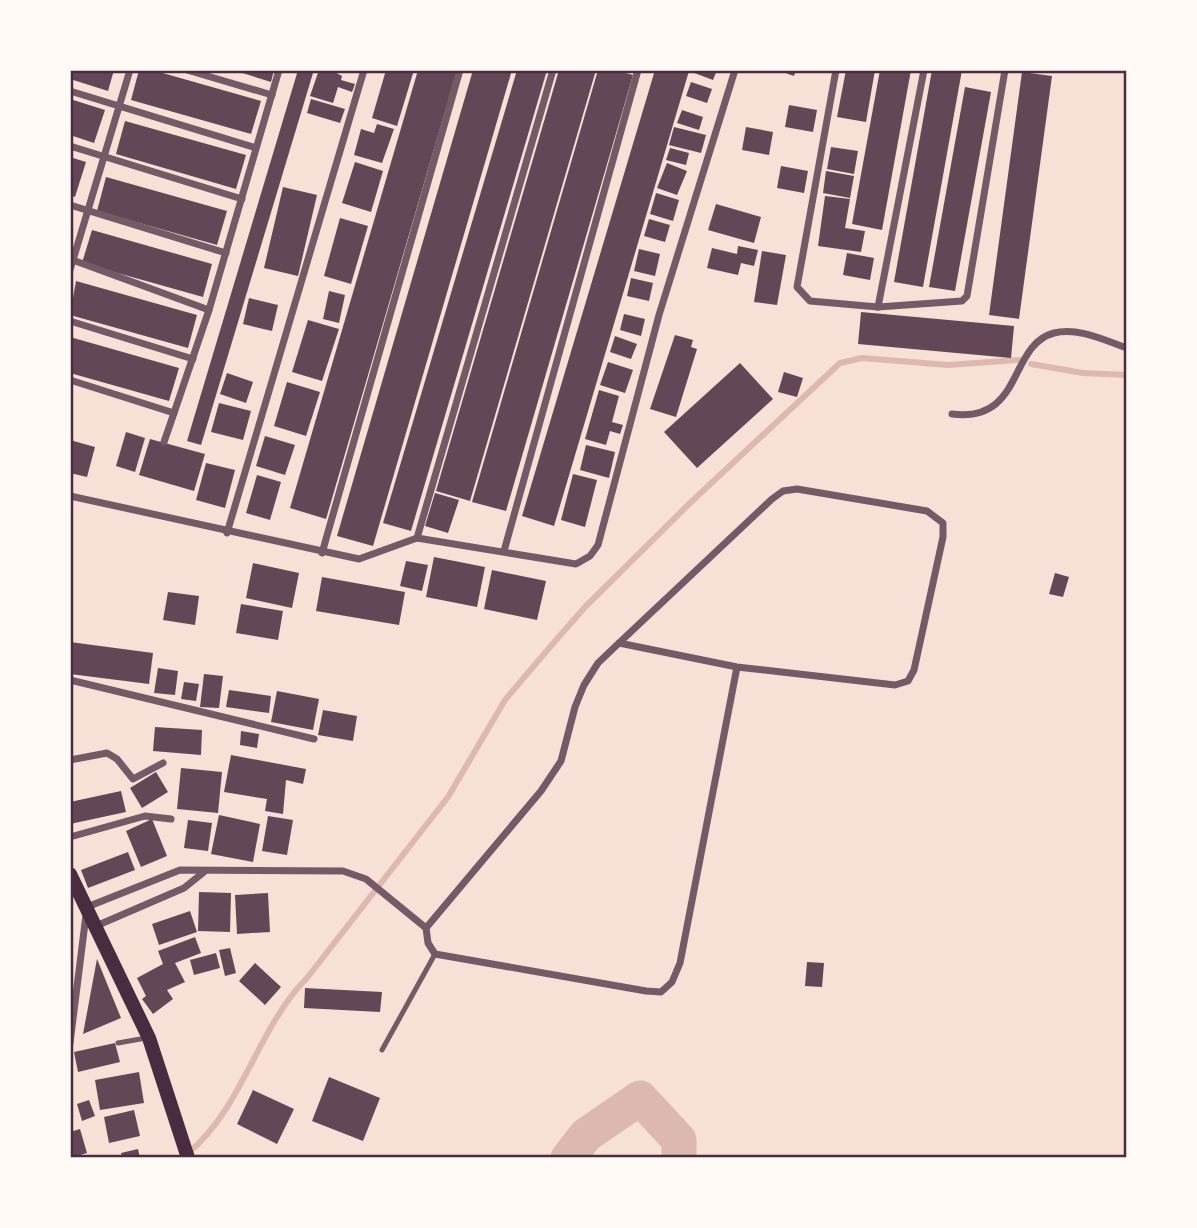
<svg xmlns="http://www.w3.org/2000/svg" width="1197" height="1228" font-family="'Exo 2',sans-serif">
	<rect width="100%" height="100%" fill="#f7e1d7"/>
	<g fill="none" stroke-linecap="round" stroke-linejoin="round">
		<g stroke="#dcb8b0" stroke-width="6">
			<polyline points="1031,364 1083,373 1127,375"/>
			<path d="M187,1154C244,1107 257,1028 307,978L448,797L505,700L550,647L585,607L690,503L840,363L862,358L948,365L1019,360"/>
		</g>
		<polyline stroke="#dcb8b0" stroke-width="35" points="568,1158 586,1135 640,1098 679,1140 679,1158"/>
	</g>
	<g fill="#644757">
		<polygon points="70,70 114,70 108,91 70,79"/>
		<polygon points="139,70 152,70 261,101 251,134 131,100"/>
		<polygon points="233,70 274,70 271,82"/>
		<polygon points="298,70 313,73 201,445 187,441"/>
		<polygon points="319,70 331,70 342,76 341,80 355,84 352,92 338,87 333,103 310,96"/>
		<polygon points="386,70 414,70 397,126 372,118"/>
		<polygon points="418,70 457,70 326,519 290,508"/>
		<polygon points="473,70 512,70 373,546 337,536"/>
		<polygon points="517,70 547,70 411,531 383,523"/>
		<polygon points="559,70 596,70 470,501 436,491"/>
		<polygon points="598,70 615,70 633,75 506,511 472,502"/>
		<polygon points="655,70 717,70 713,80 689,71 554,526 522,516"/>
		<polygon points="777,70 796,70 794,76"/>
		<polygon points="846,70 875,70 866,122 837,117"/>
		<polygon points="880,70 911,70 882,230 852,224"/>
		<polygon points="932,70 962,70 923,287 894,282"/>
		<polygon points="1022,72 1052,76 1019,319 989,315"/>
		<polygon points="691,82 712,89 707,103 686,96"/>
		<polygon points="965,87 991,92 955,291 929,287"/>
		<polygon points="70,99 105,110 94,143 70,135"/>
		<polygon points="311,99 345,109 340,123 307,113"/>
		<polygon points="789,105 817,110 813,132 785,127"/>
		<polygon points="682,110 703,117 699,130 677,123"/>
		<polygon points="125,121 246,155 236,189 116,154"/>
		<polygon points="377,124 394,129 382,163 354,155 361,129 374,133"/>
		<polygon points="674,127 706,135 701,153 669,145"/>
		<polygon points="746,127 773,132 769,155 742,150"/>
		<polygon points="831,147 858,151 854,174 827,169"/>
		<polygon points="670,148 689,153 686,165 666,160"/>
		<polygon points="70,157 86,162 75,197 70,195"/>
		<polygon points="355,162 383,171 371,212 342,203"/>
		<polygon points="667,163 687,171 677,195 657,188"/>
		<polygon points="781,166 808,171 804,193 777,188"/>
		<polygon points="826,171 854,176 850,198 823,193"/>
		<polygon points="106,177 227,211 217,245 97,211"/>
		<polygon points="283,187 317,195 298,276 264,268"/>
		<polygon points="656,193 679,200 673,221 650,214"/>
		<polygon points="825,196 850,199 845,228 865,231 861,252 818,246"/>
		<polygon points="716,204 761,217 754,243 708,230"/>
		<polygon points="340,218 368,226 351,284 324,276"/>
		<polygon points="649,219 670,225 665,242 644,236"/>
		<polygon points="92,230 212,264 203,297 82,263"/>
		<polygon points="738,246 758,250 754,266 741,263 738,275 707,268 712,248 737,254"/>
		<polygon points="639,249 660,254 655,276 634,271"/>
		<polygon points="762,251 786,255 777,305 754,302"/>
		<polygon points="847,253 874,258 870,280 843,275"/>
		<polygon points="631,278 653,283 649,301 627,296"/>
		<polygon points="76,281 197,315 188,348 70,315"/>
		<polygon points="329,291 345,295 339,323 323,319"/>
		<polygon points="249,298 278,305 272,331 243,324"/>
		<polygon points="861,312 1014,326 1011,358 858,344"/>
		<polygon points="624,314 645,319 641,336 620,330"/>
		<polygon points="308,320 339,329 322,381 292,372"/>
		<polygon points="675,335 693,340 691,347 697,349 676,417 650,409"/>
		<polygon points="615,336 637,344 631,359 610,352"/>
		<polygon points="70,337 179,368 169,401 70,373"/>
		<polygon points="608,362 633,370 625,393 600,385"/>
		<polygon points="740,363 773,399 697,468 664,432"/>
		<polygon points="784,372 803,378 797,397 778,392"/>
		<polygon points="227,373 253,382 246,403 220,394"/>
		<polygon points="287,382 320,392 306,436 274,426"/>
		<polygon points="599,390 619,396 612,422 623,425 620,434 610,431 606,445 585,439"/>
		<polygon points="219,403 251,411 243,440 211,432"/>
		<polygon points="126,432 145,438 135,472 116,466"/>
		<polygon points="265,436 295,445 285,475 256,466"/>
		<polygon points="150,439 205,454 194,491 139,475"/>
		<polygon points="70,440 95,447 87,477 70,473"/>
		<polygon points="586,445 615,452 609,478 580,470"/>
		<polygon points="206,463 235,470 225,508 196,500"/>
		<polygon points="573,474 597,480 585,527 561,520"/>
		<polygon points="257,475 281,482 270,520 246,513"/>
		<polygon points="435,493 459,500 448,533 425,526"/>
		<polygon points="434,557 485,567 477,607 426,597"/>
		<polygon points="406,561 428,565 422,591 400,586"/>
		<polygon points="253,563 299,573 292,608 246,598"/>
		<polygon points="492,570 546,581 537,620 484,609"/>
		<polygon points="1055,573 1069,577 1063,597 1049,594"/>
		<polygon points="322,577 405,592 399,625 316,611"/>
		<polygon points="168,592 199,596 195,625 163,620"/>
		<polygon points="241,604 283,611 278,640 236,633"/>
		<polygon points="70,642 153,653 149,684 70,674"/>
		<polygon points="158,668 178,671 175,695 154,693"/>
		<polygon points="204,674 223,676 219,708 200,707"/>
		<polygon points="184,682 199,684 196,701 181,699"/>
		<polygon points="229,690 271,696 269,713 226,707"/>
		<polygon points="277,691 319,699 313,730 271,722"/>
		<polygon points="323,710 357,716 353,741 318,735"/>
		<polygon points="155,727 202,730 201,755 153,751"/>
		<polygon points="241,731 259,734 257,748 240,745"/>
		<polygon points="231,755 306,769 303,784 286,780 283,814 265,811 267,799 224,792"/>
		<polygon points="181,768 222,772 218,813 177,809"/>
		<polygon points="156,772 168,792 142,808 130,788"/>
		<polygon points="121,791 126,812 70,824 70,802"/>
		<polygon points="219,815 260,824 253,862 211,854"/>
		<polygon points="268,816 293,820 287,855 262,851"/>
		<polygon points="152,819 167,856 141,867 126,831"/>
		<polygon points="188,820 212,823 208,851 184,848"/>
		<polygon points="128,852 135,870 88,888 81,870"/>
		<polygon points="199,892 231,893 230,932 198,931"/>
		<polygon points="268,893 270,932 237,934 235,895"/>
		<polygon points="190,911 197,932 159,945 152,924"/>
		<polygon points="195,937 201,953 175,963 185,982 167,990 173,999 153,1014 142,999 146,996 137,978 163,964 158,951"/>
		<polygon points="230,948 236,973 225,976 219,950"/>
		<polygon points="216,953 220,968 194,975 190,960"/>
		<polygon points="97,959 121,1018 83,1034"/>
		<polygon points="807,962 824,963 822,987 805,986"/>
		<polygon points="255,963 281,987 265,1005 239,981"/>
		<polygon points="305,988 382,992 380,1012 304,1008"/>
		<polygon points="115,1043 120,1062 78,1072 74,1052"/>
		<polygon points="139,1072 144,1103 100,1110 95,1080"/>
		<polygon points="329,1077 380,1098 363,1141 312,1121"/>
		<polygon points="253,1090 294,1109 277,1144 237,1124"/>
		<polygon points="89,1100 95,1116 82,1121 77,1104"/>
		<polygon points="134,1110 140,1136 109,1143 104,1117"/>
		<polygon points="80,1129 87,1153 70,1158 70,1132"/>
		<polygon points="138,1149 140,1158 122,1158 121,1153"/>
	</g>
	<g fill="none" stroke-linecap="round" stroke-linejoin="round">
		<g stroke="#755966" stroke-width="5">
			<polyline points="118,1043 146,1038"/>
			<polyline points="382,1050 435,954"/>
		</g>
		<g stroke="#755966" stroke-width="7">
			<polyline points="187,70 272,95"/>
			<polyline points="836,70 797,287 810,301 878,307 962,301 967,296 1005,70"/>
			<polyline points="70,91 256,148"/>
			<polyline points="70,146 242,199"/>
			<polyline points="70,205 226,253"/>
			<polyline points="70,259 209,310"/>
			<polyline points="70,270 130,70"/>
			<polyline points="878,307 924,70"/>
			<polyline points="70,321 193,359"/>
			<polyline points="70,380 174,413 209,310 279,70"/>
			<path d="M952,414C1024,423 1008,345 1054,333C1078,327 1104,340 1127,348"/>
			<polyline points="164,442 174,413"/>
			<polyline points="70,496 359,559 417,538 576,564 590,556 598,545 659,315 735,70"/>
			<polyline points="227,533 364,70"/>
			<polyline points="417,538 553,70"/>
			<polyline points="504,551 638,70"/>
			<polyline points="322,553 460,70"/>
			<polyline points="619,643 737,667 895,685 908,681 914,670 943,537 943,523 927,511 797,489 783,491 772,499 619,643 598,663 584,685 575,707 561,761 541,791 426,928 428,943 435,954 646,991 661,992 672,982 680,963 737,667"/>
			<polyline points="70,680 314,739"/>
			<polyline points="70,760 107,753 117,759 133,779 163,763"/>
			<polyline points="70,837 145,816 171,819"/>
			<polyline points="96,926 184,888 204,872"/>
			<polyline points="70,1043 87,907 180,870 343,871 366,879 426,928"/>
		</g>
		<polyline stroke="#4a2c40" stroke-width="14" points="70,874 149,1038 188,1158"/>
	</g>
	<rect width="1197" height="1228" fill="none" stroke="#fffaf5" stroke-width="144"/>
	<rect x="72" y="72" width="1053" height="1084" fill="none" stroke="#4a2c40" stroke-width="2.5"/>
</svg>
